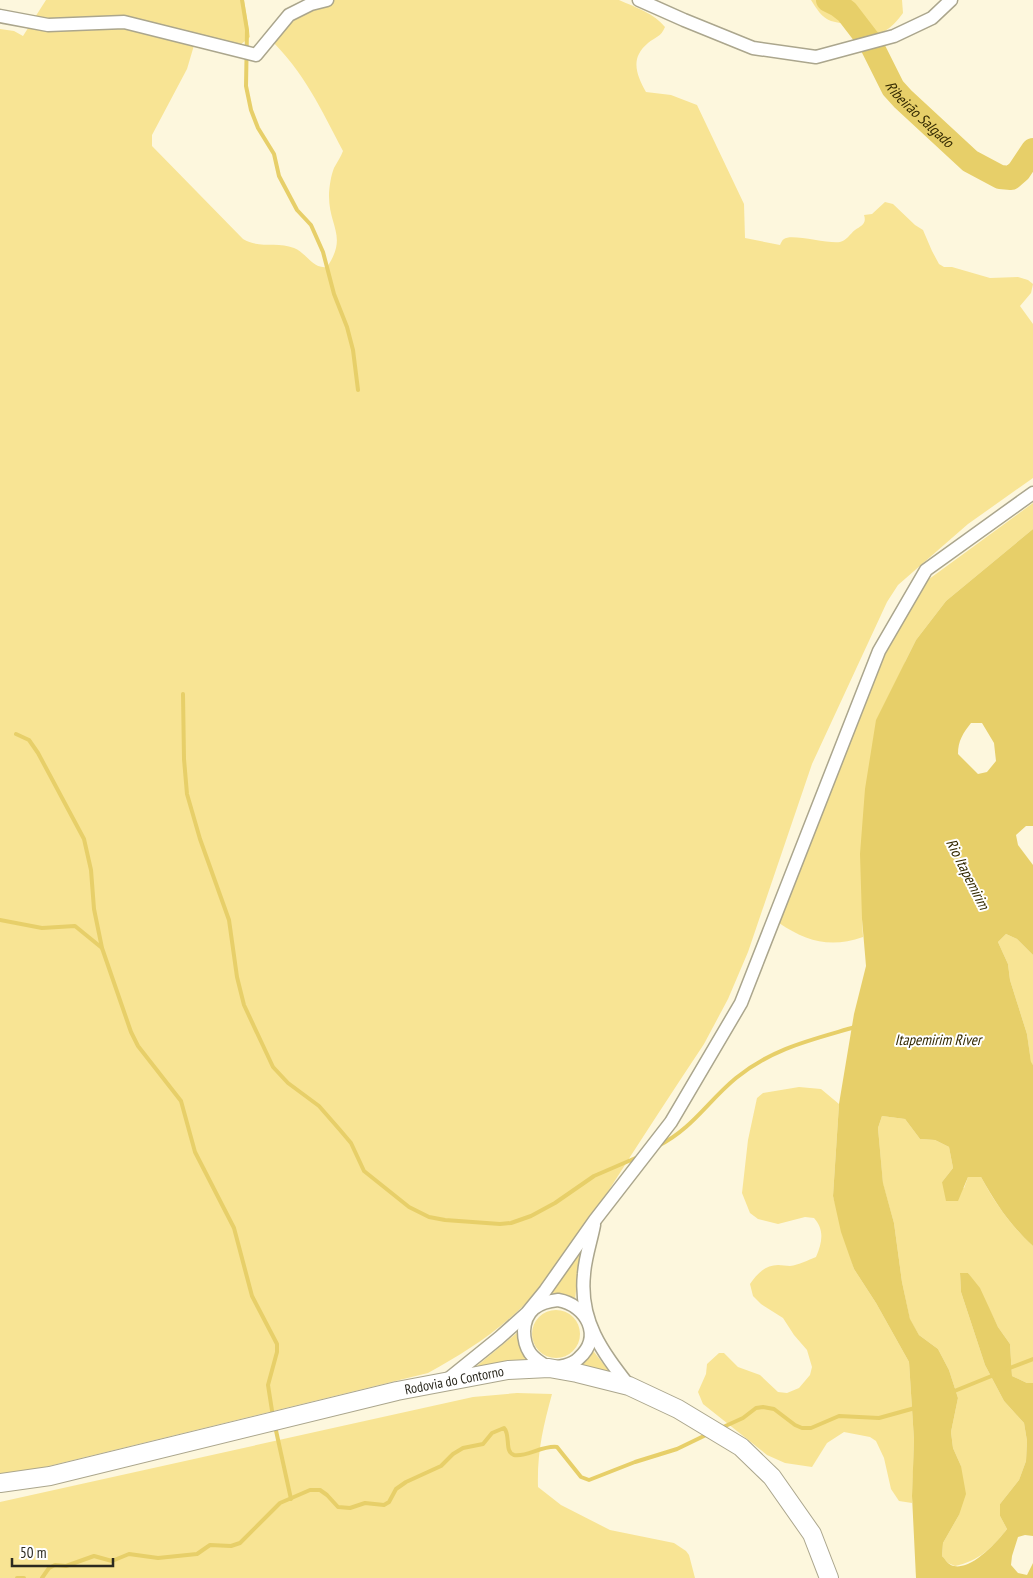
<svg xmlns="http://www.w3.org/2000/svg" width="1033" height="1578" font-family="'PT Sans Narrow',sans-serif">
	<rect width="100%" height="100%" fill="#fdf7dd"/>
	<g fill="#f8e494">
		<path d="M46,0H244L250,37L229,54L195,42L187,69L152,135V146L243,239C259,249 277,241 294,248C307,253 312,269 327,267C348,236 329,227 329,196C329,188 331,175 334,168C337,162 341,157 343,151C321,109 304,72 269,38L293,15L321,0H619C635,7 655,14 665,27C661,37 655,37 648,43C630,58 636,74 646,92L671,95L697,105L744,204L745,238L780,245C781,243 782,240 784,239C791,233 827,244 840,242C846,241 850,234 855,230C861,226 867,224 864,215L872,214L885,202L893,204L915,225L923,230L932,251L939,264L944,267H952L990,278L1018,277L1028,280L1033,284L1031,293L1020,306L1033,324V478L968,524L898,585L887,602L812,764L748,952L728,999L704,1044C672,1092 640,1141 609,1190C582,1231 557,1274 521,1308C493,1335 461,1355 428,1373L0,1478V29L14,31L23,36Z"/>
		<path d="M811,0H902L903,13C890,31 878,37 857,40L852,26C845,23 838,23 831,21C822,18 816,8 811,0Z"/>
		<path d="M1033,503V529L946,601L916,640L905,662L862,919L863,937C831,948 807,942 779,923L831,771L904,606L925,582Z"/>
		<polygon points="1006,934 1017,939 1033,955 1033,1065 1031,1063 1027,1034 1010,980 1008,964 998,942"/>
		<path d="M799,1087L821,1089L839,1104L833,1196L854,1269L876,1303L909,1362L914,1440L912,1503L899,1501L891,1489L884,1458L876,1441L870,1437L844,1432L827,1443L812,1467L785,1463L767,1455L703,1404L698,1392L706,1374L707,1364L719,1353H724L738,1367L760,1375L778,1392L787,1393L799,1388L810,1375L812,1367L807,1350L794,1335L783,1318L761,1304L753,1296L750,1284C757,1274 765,1265 778,1265C782,1265 786,1266 790,1266C799,1265 808,1260 816,1257C822,1243 825,1230 814,1218L805,1217L778,1224L758,1219L750,1213L742,1193L748,1140L757,1098L763,1093Z"/>
		<path d="M882,1116L905,1119L920,1139L935,1140L949,1147L953,1168L942,1182L964,1188L968,1177H981C995,1203 1011,1226 1033,1246V1383H1027L1012,1376L1010,1344L998,1327L989,1309L968,1273H960L961,1292L985,1365L1004,1401L1024,1423L1027,1441L1026,1461L1019,1480L1000,1504V1516L1007,1529C992,1548 979,1561 955,1566L948,1563L942,1556L943,1543L959,1515L961,1466L953,1448L951,1432L958,1398L949,1370L938,1349L919,1335L910,1320L902,1282L894,1223L883,1184L878,1128Z"/>
		<polygon points="584,1246 579,1265 575,1300 560,1293 551,1294"/>
		<circle cx="556" cy="1334" r="24"/>
		<polygon points="518,1332 520,1346 531,1363 472,1370"/>
		<polygon points="591,1348 612,1375 578,1366"/>
		<path d="M517,1393L552,1394C543,1427 537,1453 538,1487L561,1505L610,1530L674,1543L686,1551L689,1555L695,1578H0V1502L473,1397Z"/>
	</g>
	<path fill="#e7cf69" fill-rule="evenodd" d="M1033,529V826H1026L1016,835L1018,845L1033,865V955L1017,939L1006,934L998,942L1008,964L1010,980L1027,1034L1031,1062L1033,1065V1246C1010,1225 996,1204 981,1177H968L958,1201H946L942,1182L953,1168L949,1147L935,1140L920,1139L905,1119L882,1116L878,1128L883,1183L894,1223L902,1282L910,1319L919,1335L938,1349L949,1370L958,1398L951,1432L953,1448L961,1466L966,1494L959,1515L943,1543L942,1556C946,1560 948,1565 954,1566C972,1570 997,1542 1007,1529L1000,1516V1504L1019,1480L1026,1461L1027,1441L1024,1423L1004,1401L985,1365L961,1292L960,1273H968L980,1288L998,1327L1010,1344L1012,1376L1027,1383H1033V1536L1025,1535L1018,1537L1012,1556L1011,1565L1018,1573L1027,1575L1033,1563V1578H916L912,1496L914,1440L909,1362L876,1303L854,1269L841,1232L833,1196L839,1104L854,1014L866,966L862,919L860,854L865,789L876,720L916,640L946,601ZM971,723H982L994,743L996,761L987,772L978,774L958,754C958,741 963,733 971,723Z"/>
	<g fill="none" stroke-linecap="round" stroke-linejoin="round">
		<g stroke="#e7cf69" stroke-width="4">
			<polyline points="242,0 247,30 246,86 251,110 258,128 274,154 279,176 297,210 311,225 323,252 334,294 347,327 353,350 358,390"/>
			<polyline points="183,694 184,759 187,794 200,839 229,920 237,977 244,1005 273,1067 288,1083 319,1106 340,1130 351,1143 364,1171 409,1207 429,1217 445,1220 500,1224 511,1223 531,1216 555,1203 594,1176 638,1157"/>
			<polyline points="16,734 29,740 38,753 84,839 91,870 94,909 102,948 131,1032 138,1046 181,1101 195,1152 234,1228 252,1296 277,1344 277,1352 268,1385 273,1417"/>
			<polyline points="0,920 42,928 75,926 102,948"/>
			<path d="M658,1146C693,1128 707,1102 736,1078C773,1048 811,1040 855,1027"/>
			<polyline points="1007,1369 1033,1359"/>
			<polyline points="952,1392 994,1375"/>
			<polyline points="275,1426 291,1499"/>
			<polyline points="721,1428 743,1418 756,1408 763,1407 774,1409 795,1425 802,1428 811,1428 839,1416 879,1418 915,1408"/>
			<polyline points="17,1578 24,1578"/>
			<path d="M42,1578L49,1568L55,1565L66,1566L94,1556L112,1561L129,1554L158,1558L197,1554L210,1545L231,1546L240,1543L280,1503L310,1490H320L327,1495L338,1507L350,1508L365,1503L384,1505L389,1502L396,1489L406,1482L441,1466L453,1454L463,1448L483,1444L492,1433L504,1428C511,1435 504,1452 514,1455C525,1458 543,1445 557,1447L581,1477L589,1480L635,1462L677,1449L708,1434"/>
		</g>
		<path stroke="#e7cf69" stroke-width="24" id="s1" d="M828,0L838,5L847,12L870,42L893,88L903,99L970,161L1000,177L1011,178L1019,171L1033,150"/>
		<g stroke="#aba68d" stroke-width="15">
			<g id="minor">
				<polyline points="639,0 684,20 753,48 816,57 894,36 932,18 951,0"/>
				<polyline points="0,16 48,25 124,22 256,55 289,15 311,4 327,0"/>
				<path d="M594,1225C591,1241 585,1258 584,1274C579,1321 602,1351 629,1386"/>
				<path d="M558,1300C587,1305 603,1337 579,1358C571,1366 559,1367 549,1368C543,1364 535,1360 530,1353C526,1347 524,1339 524,1331C525,1310 538,1302 558,1300Z"/>
				<polyline points="447,1380 499,1338 527,1313 545,1291 595,1220 671,1122 741,1003 879,651 926,570 1033,493"/>
			</g>
		</g>
		<g stroke="#aba68d" stroke-width="20">
			<g id="secondary">
				<path id="s2" d="M0,1483L50,1476L397,1391L508,1370L549,1368L577,1373L629,1386L678,1409L741,1447L772,1477L812,1534L829,1578"/>
			</g>
		</g>
		<use href="#minor" stroke="#fff" stroke-width="12"/>
		<use href="#secondary" stroke="#fff" stroke-width="18"/>
	</g>
	<g text-anchor="middle" dominant-baseline="central" stroke-width="4" stroke-linejoin="round" paint-order="stroke">
		<g font-size="14" fill="#2b291f" stroke="#fff">
			<text stroke="none"><textPath href="#s2" startOffset="466">Rodovia do Contorno</textPath></text>
		</g>
		<g font-size="15" font-style="italic" fill="#332900" stroke="#fff">
			<text stroke="none"><textPath href="#s1" startOffset="149">Ribeirão Salgado</textPath></text>
			<text transform="translate(968 874) rotate(63)">Rio Itapemirim</text>
			<text x="938" y="1039">Itapemirim River</text>
		</g>
	</g>
	<path d="M12 1558v8h101v-8" fill="none" stroke="#2b291f" stroke-width="2.5"/>
	<text x="20" y="1558" font-size="15" fill="#2b291f" stroke="#ffffff" stroke-width="4" paint-order="stroke">50 m</text>
</svg>
